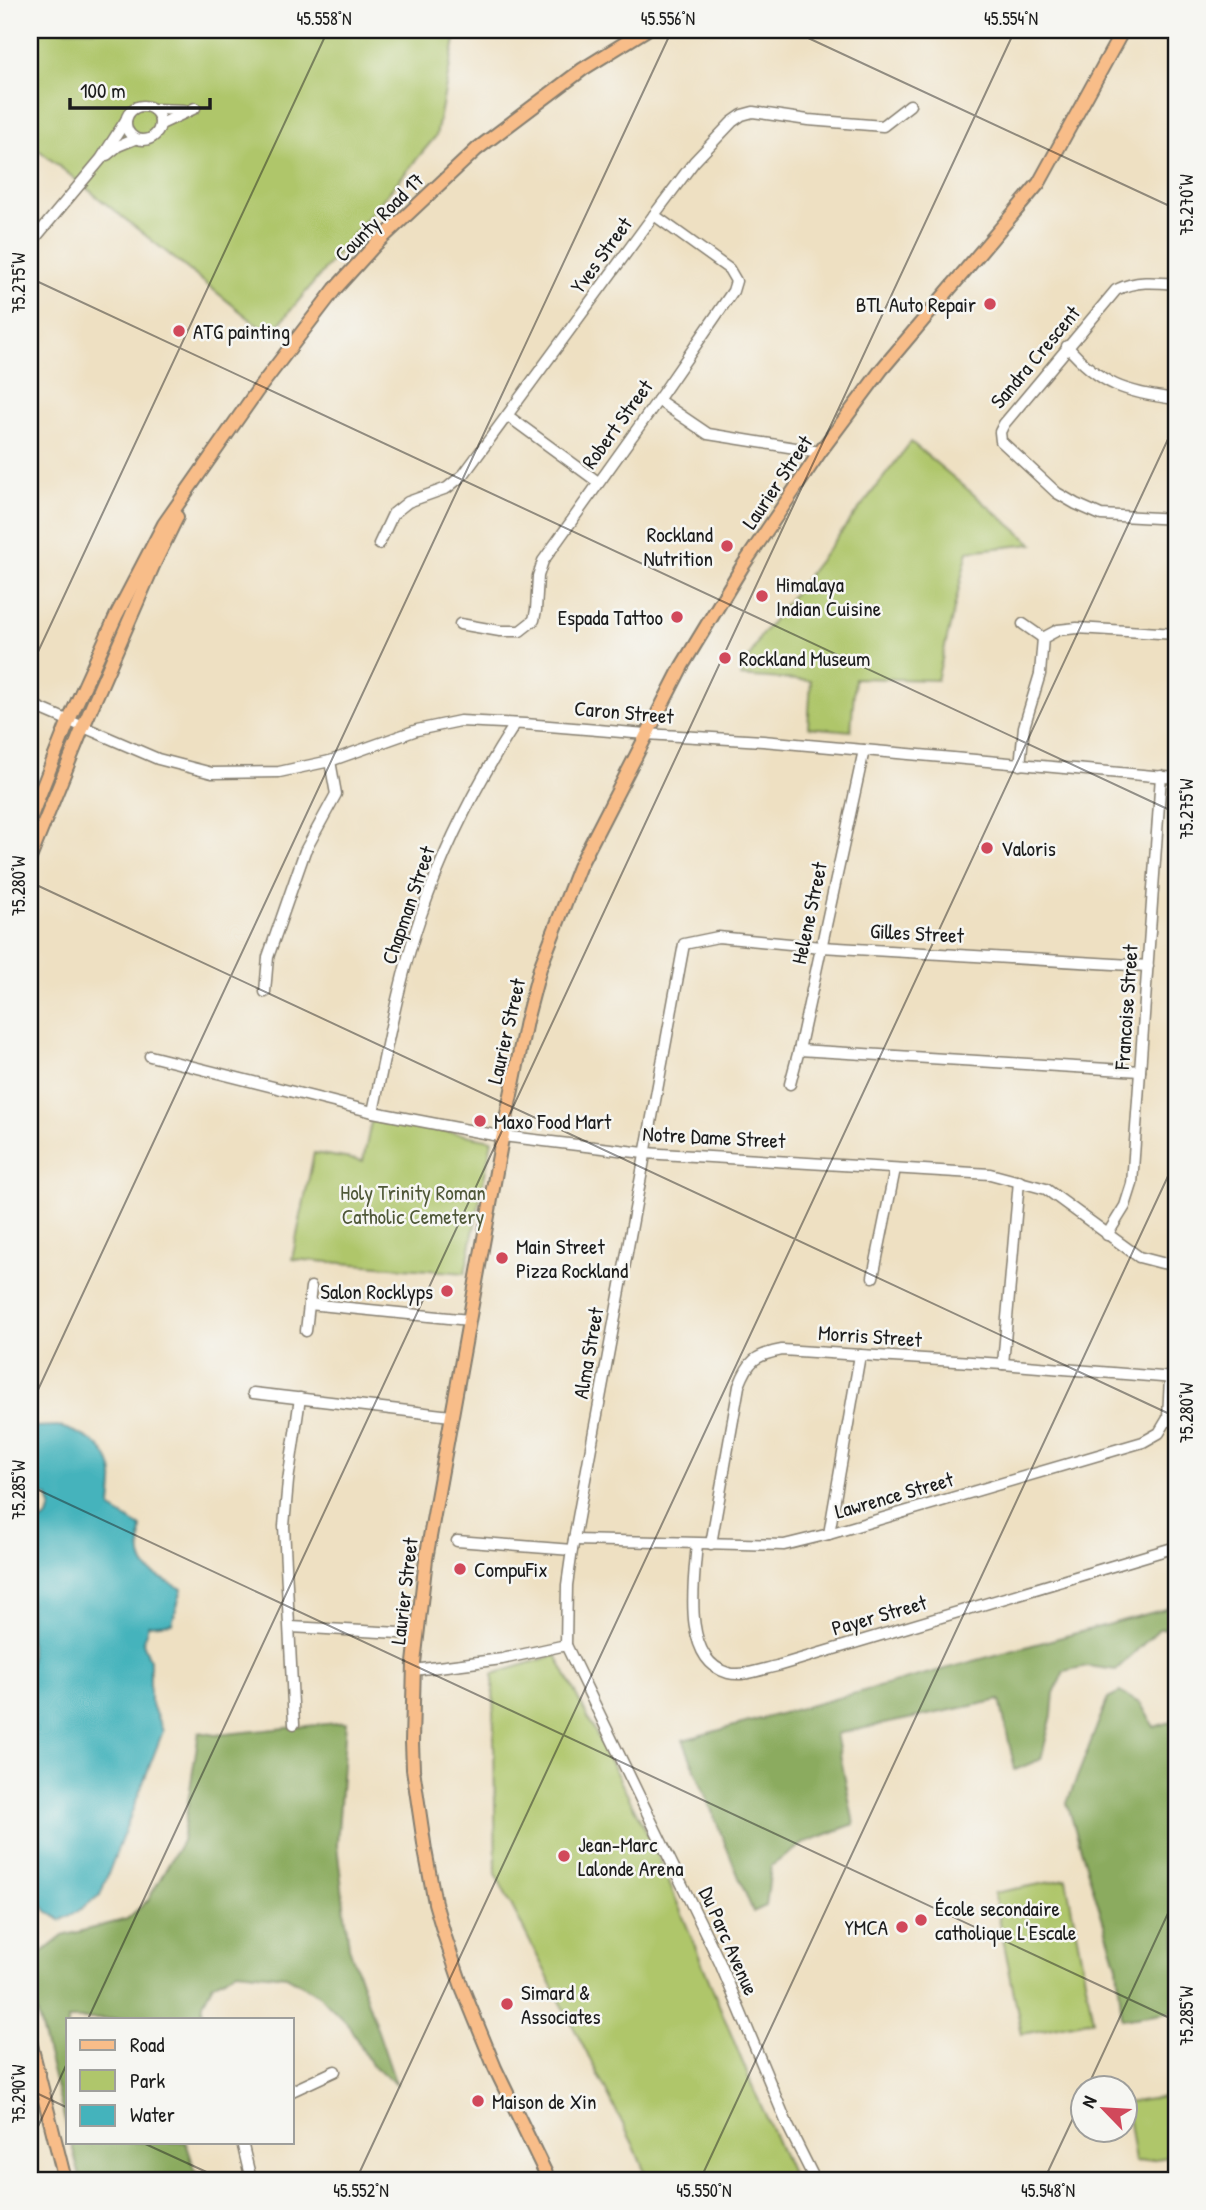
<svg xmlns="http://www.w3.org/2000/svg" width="1206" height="2210" font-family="'Patrick Hand',sans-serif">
	<rect width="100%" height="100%" fill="#f6f6f2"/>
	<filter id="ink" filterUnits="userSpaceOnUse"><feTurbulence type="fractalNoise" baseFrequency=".0143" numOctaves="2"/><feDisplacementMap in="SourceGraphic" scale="14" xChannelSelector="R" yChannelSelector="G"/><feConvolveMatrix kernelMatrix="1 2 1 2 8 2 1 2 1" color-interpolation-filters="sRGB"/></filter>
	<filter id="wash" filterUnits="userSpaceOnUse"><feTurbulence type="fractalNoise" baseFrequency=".00686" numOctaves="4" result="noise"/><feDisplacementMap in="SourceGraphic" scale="28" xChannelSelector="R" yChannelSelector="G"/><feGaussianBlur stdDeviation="1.57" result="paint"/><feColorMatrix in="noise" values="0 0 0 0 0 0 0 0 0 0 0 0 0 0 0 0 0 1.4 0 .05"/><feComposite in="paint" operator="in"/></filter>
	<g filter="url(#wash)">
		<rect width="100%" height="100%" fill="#eee0c2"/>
		<g fill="#afc66b" stroke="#667144" stroke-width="2">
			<polygon points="30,30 457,30 436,136 270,335 30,143"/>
			<polygon points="911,442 1033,544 968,551 937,680 855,678 851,731 808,727 811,681 740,676 760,637"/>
			<polygon points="372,1117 492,1140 465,1273 292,1259 314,1153 363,1161"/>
			<polygon points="556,1655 657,1853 751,2083 794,2180 648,2180 633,2144 496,1875 493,1674"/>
			<polygon points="1066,1879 1093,2020 1022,2034 994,1893"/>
			<polygon points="1176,2095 1176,2156 1135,2162 1126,2103"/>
		</g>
		<g fill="#8bab5f" stroke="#54643e" stroke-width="2">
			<polygon points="1176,1606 1176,1627 1159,1629 1116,1670 1087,1666 1064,1671 1054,1693 1052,1715 1041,1759 1015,1770 1000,1700 836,1734 854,1824 806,1842 771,1866 766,1906 753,1912 683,1740"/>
			<polygon points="1120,1692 1141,1704 1154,1727 1176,1720 1176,2011 1122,2019 1117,1966 1067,1803 1108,1698"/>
			<polygon points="346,1722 337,1845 349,1947 396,2084 370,2063 348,2024 318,1994 286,1976 237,1971 213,1984 203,2003 202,2019 68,2019 68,2132 30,1985 30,1973 35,1958 63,1936 127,1919 148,1900 182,1841 199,1732 216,1735"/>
			<polygon points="71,2142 186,2142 198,2180 81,2180"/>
		</g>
		<path fill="#44b3bc" stroke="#30686c" stroke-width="2" d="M58,1426C83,1434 110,1445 113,1475C114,1486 111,1498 111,1509L141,1527C138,1572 144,1569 182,1589L172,1623L148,1625L143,1643L150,1660V1701L163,1731L100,1895L77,1912L61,1920L47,1911L30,1886V1528L48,1517L51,1507L48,1497L30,1490V1429L33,1427Z"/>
	</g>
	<g filter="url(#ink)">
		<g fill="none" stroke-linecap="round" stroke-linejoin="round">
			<g stroke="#857e6f" stroke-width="13">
				<g id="minor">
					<circle cx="143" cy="123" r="17"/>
					<polyline points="153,109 184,110"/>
					<polyline points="161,124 195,108"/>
					<polyline points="107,155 118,146 135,139"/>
					<polyline points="30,244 101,159 126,120"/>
					<path d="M1176,284C1155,282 1136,280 1116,290L1004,424L1000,432L1001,441L1057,493L1076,504L1101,515L1176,519"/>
					<path d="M1067,346C1100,385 1127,393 1176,399"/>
					<polyline points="658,400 708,434 820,452"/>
					<polyline points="508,416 598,482"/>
					<polyline points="379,544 393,514 408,502 447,488 464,474 654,215 694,162 732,122 742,115 753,112 808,120 883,126 910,105"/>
					<polyline points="460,624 500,631 520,631 534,620 536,610 538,576 543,561 658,400 733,291 736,281 729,269 654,215"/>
					<polyline points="1023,624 1043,638"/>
					<polyline points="30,704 158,759 212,773 279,772 330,761 417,730 460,721 525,724 646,734 763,741 1176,778"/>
					<polyline points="1020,765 1024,727 1040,674 1043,638 1058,630 1077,628 1176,634"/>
					<polyline points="265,992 268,957 305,851 336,794 330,761"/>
					<polyline points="799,1050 1140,1071"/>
					<polyline points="150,1056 373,1112 494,1135 644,1153 990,1174 1046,1189 1139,1257 1162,1263 1176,1264"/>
					<polyline points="790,1084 799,1050 864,750"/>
					<path d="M373,1112C387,1046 399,979 421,915C444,848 477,783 515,724"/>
					<polyline points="1107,1235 1125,1206 1132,1184 1161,776"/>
					<polyline points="873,1277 895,1169"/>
					<polyline points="309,1304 469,1320"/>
					<polyline points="306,1331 311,1287"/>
					<polyline points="1003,1364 1019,1181"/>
					<polyline points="253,1393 451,1416"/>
					<polyline points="829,1534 860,1355"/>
					<polyline points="574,1540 784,1545 829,1534 1143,1442 1159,1433 1168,1418 1170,1378"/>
					<polyline points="457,1541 572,1550"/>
					<path d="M697,1544C694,1579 681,1660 728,1673C743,1677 763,1669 777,1666L1176,1547"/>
					<path d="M711,1544L739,1386C749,1360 755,1355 782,1350L1003,1364L1174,1378"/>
					<polyline points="291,1627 417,1634"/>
					<polyline points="414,1670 502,1659 566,1645"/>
					<polyline points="294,1724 284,1526 288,1481 300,1398"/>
					<polyline points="292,2091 335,2071"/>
					<polyline points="242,2142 251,2180"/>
					<polyline points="815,2180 788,2126 720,1963 566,1645 567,1585 572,1550 684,944 718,937 821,947 1148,966"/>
				</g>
			</g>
			<g stroke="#857e6f" stroke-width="16">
				<g id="major">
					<polyline points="30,819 69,720 116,616 164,524 257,391 335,289 375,245 477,149 583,69 646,30"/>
					<polyline points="30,858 83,727 153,566 177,517"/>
					<polyline points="30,2041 65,2180"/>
					<polyline points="549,2180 495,2068 462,1987 445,1937 435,1903 425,1850 413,1769 412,1742 414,1663 426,1559 501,1144 526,1021 540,968 579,867 682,666 742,567 820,452 882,369 1039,183 1123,30"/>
				</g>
			</g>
			<use href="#minor" stroke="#fff" stroke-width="10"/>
			<use href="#major" stroke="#f8bd89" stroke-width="12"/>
		</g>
	</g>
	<path fill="none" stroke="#1c1c1c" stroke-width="2" stroke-opacity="0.45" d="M791,30L1176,209M30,278L1176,813M30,669L328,30M30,882L1176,1417M30,1407L672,30M30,1486L1176,2021M88,2019L1015,30M1087,2088L1176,1896M30,2090L68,2108M141,2142L224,2180M30,2144L68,2061M356,2180L1176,422M700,2180L1176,1159M1044,2180L1084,2095"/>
	<g fill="#d1495b" stroke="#f6f6f2" stroke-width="2.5">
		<circle cx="990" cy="304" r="7"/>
		<circle cx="179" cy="331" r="7"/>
		<circle cx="727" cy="546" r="7"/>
		<circle cx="762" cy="596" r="7"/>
		<circle cx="677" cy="617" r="7"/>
		<circle cx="725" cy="658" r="7"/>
		<circle cx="987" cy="848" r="7"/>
		<circle cx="480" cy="1121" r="7"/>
		<circle cx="502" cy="1258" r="7"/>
		<circle cx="447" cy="1291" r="7"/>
		<circle cx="460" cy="1569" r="7"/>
		<circle cx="564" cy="1856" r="7"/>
		<circle cx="921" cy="1920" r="7"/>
		<circle cx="902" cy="1927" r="7"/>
		<circle cx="507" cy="2004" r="7"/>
		<circle cx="478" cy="2101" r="7"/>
	</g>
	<g text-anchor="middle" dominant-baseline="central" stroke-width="5" stroke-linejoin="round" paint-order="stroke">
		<g font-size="21" fill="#1c1c1c" stroke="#f6f6f2">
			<text transform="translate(379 217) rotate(-45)">County Road 17</text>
			<text transform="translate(601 255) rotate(-54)">Yves Street</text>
			<text transform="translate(1035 357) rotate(-50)">Sandra Crescent</text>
			<text transform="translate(617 424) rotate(-54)">Robert Street</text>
			<text transform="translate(777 482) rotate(-56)">Laurier Street</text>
			<text transform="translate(624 712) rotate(5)">Caron Street</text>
			<text transform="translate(408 905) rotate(-71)">Chapman Street</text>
			<text transform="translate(809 913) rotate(-78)">Helene Street</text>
			<text transform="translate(917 933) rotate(3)">Gilles Street</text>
			<text transform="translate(1126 1007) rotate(-86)">Francoise Street</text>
			<text transform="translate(506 1031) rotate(-77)">Laurier Street</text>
			<text transform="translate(714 1137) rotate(3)">Notre Dame Street</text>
			<text transform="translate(870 1336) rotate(4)">Morris Street</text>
			<text transform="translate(588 1353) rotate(-80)">Alma Street</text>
			<text transform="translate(894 1495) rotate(-16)">Lawrence Street</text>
			<text transform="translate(404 1591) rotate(-83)">Laurier Street</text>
			<text transform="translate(879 1615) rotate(-16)">Payer Street</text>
			<text transform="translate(729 1941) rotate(66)">Du Parc Avenue</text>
		</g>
		<g font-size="21" fill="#1c1c1c" stroke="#f6f6f2" text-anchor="start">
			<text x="976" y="304" text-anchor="end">BTL Auto Repair</text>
			<text x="193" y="331">ATG painting</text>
			<text x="713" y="534" text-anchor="end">Rockland<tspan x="713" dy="24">Nutrition</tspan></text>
			<text x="776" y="584">Himalaya<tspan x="776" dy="24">Indian Cuisine</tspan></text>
			<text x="663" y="617" text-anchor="end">Espada Tattoo</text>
			<text x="739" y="658">Rockland Museum</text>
			<text x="1001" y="848">Valoris</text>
			<text x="494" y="1121">Maxo Food Mart</text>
			<text x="516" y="1246">Main Street<tspan x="516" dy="24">Pizza Rockland</tspan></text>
			<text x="433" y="1291" text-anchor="end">Salon Rocklyps</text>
			<text x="474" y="1569">CompuFix</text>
			<text x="578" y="1844">Jean-Marc<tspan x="578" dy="24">Lalonde Arena</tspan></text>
			<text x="935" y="1908">École secondaire<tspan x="935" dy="24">catholique L'Escale</tspan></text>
			<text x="888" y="1927" text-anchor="end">YMCA</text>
			<text x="521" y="1992">Simard &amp;<tspan x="521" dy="24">Associates</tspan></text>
			<text x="492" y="2101">Maison de Xin</text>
		</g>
		<g font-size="21" fill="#4f5838" stroke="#f6f6f2">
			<text x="413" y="1192">Holy Trinity Roman<tspan x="413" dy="24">Catholic Cemetery</tspan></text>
		</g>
	</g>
	<rect width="1206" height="2210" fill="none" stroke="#f6f6f2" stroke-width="77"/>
	<rect x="66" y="2018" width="228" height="126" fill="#f6f6f2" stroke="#9f9f9c" stroke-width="2"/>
	<rect x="80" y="2040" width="35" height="10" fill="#f8bd89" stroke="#9f9f9c" stroke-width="2"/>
	<text x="130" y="2052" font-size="21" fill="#1c1c1c">Road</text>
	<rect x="80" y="2070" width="35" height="21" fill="#afc66b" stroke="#9f9f9c" stroke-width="2"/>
	<text x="130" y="2088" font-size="21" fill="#1c1c1c">Park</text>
	<rect x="80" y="2105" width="35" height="21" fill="#44b3bc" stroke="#9f9f9c" stroke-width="2"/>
	<text x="130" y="2122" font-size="21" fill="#1c1c1c">Water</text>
	<g transform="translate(1104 2109) rotate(295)"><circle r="33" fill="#f6f6f2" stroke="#9f9f9c" stroke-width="2"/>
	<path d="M0-5L12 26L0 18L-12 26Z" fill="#d1495b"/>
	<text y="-10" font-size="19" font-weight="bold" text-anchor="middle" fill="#1c1c1c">N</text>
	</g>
	<path d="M70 98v10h140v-10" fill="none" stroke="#1c1c1c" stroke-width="3.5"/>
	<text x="80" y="98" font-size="21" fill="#1c1c1c" stroke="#f6f6f2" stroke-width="5" paint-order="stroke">100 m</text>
	<rect x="38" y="38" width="1130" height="2134" fill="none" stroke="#1c1c1c" stroke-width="2.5"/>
	<g font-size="18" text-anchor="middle" fill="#1c1c1c">
		<text x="324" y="25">45.558°N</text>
		<text x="668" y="25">45.556°N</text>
		<text x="1011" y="25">45.554°N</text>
		<text transform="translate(1187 205) rotate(-90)" y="6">75.270°W</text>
		<text transform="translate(19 283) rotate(-90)" y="6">75.275°W</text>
		<text transform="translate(1187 809) rotate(-90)" y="6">75.275°W</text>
		<text transform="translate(19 886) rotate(-90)" y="6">75.280°W</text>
		<text transform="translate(1187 1413) rotate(-90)" y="6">75.280°W</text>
		<text transform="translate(19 1490) rotate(-90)" y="6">75.285°W</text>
		<text transform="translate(1187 2016) rotate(-90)" y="6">75.285°W</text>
		<text transform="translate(19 2094) rotate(-90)" y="6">75.290°W</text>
		<text x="361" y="2197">45.552°N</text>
		<text x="704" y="2197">45.550°N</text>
		<text x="1048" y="2197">45.548°N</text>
	</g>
</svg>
